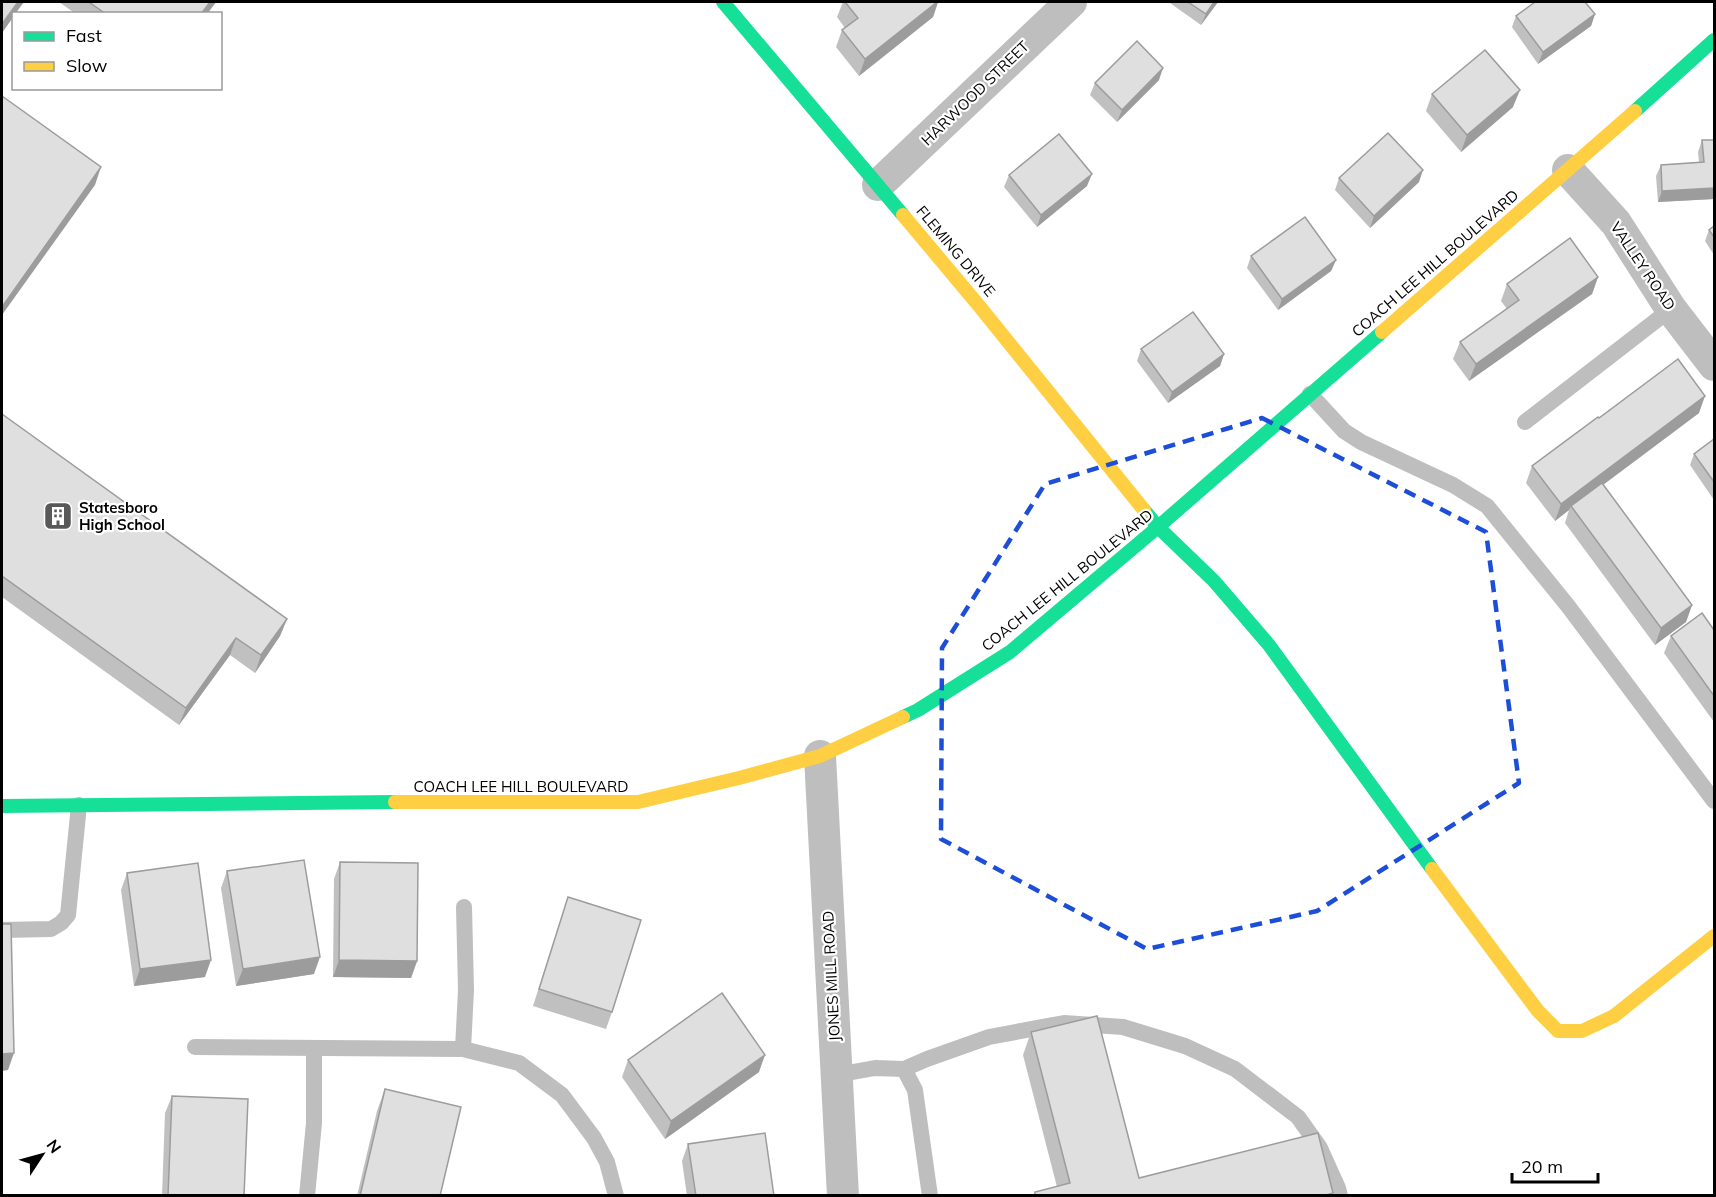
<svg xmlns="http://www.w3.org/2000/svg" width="1716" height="1197" font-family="Mulish,sans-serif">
	<rect width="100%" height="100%" fill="#fff"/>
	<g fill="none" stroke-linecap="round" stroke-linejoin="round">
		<g stroke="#bebebe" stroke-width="16">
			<polyline points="1310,394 1344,431 1361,442 1453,485 1487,506 1568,606 1714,801"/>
			<polyline points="1525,422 1671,309"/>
			<polyline points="2,930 51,929 61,923 68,915 79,805"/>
			<polyline points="195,1047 463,1049 519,1063 562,1095 594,1138 607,1162 616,1196"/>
			<polyline points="463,1049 466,990 464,907"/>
			<polyline points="904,1069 915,1090 930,1196"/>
			<polyline points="836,1075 875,1068 904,1069 927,1059 989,1037 1064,1023 1123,1027 1185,1046 1235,1069 1298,1117 1320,1148 1338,1188 1340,1196"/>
			<polyline points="307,1196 314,1123 314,1048"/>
		</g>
		<g stroke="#bebebe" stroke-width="32">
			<polyline points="1568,170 1616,223 1671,309 1714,365"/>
			<polyline points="878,185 1071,2"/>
			<polyline points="820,756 843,1196"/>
		</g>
		<g stroke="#16e098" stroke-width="14">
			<polyline points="723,2 903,215"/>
			<polyline points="1635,111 1714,40"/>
			<polyline points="1144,510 1158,527 1214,581 1269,645 1432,869"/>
			<polyline points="903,717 918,710 1010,652 1158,527 1382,332"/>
			<polyline points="2,806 395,802"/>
		</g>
		<g stroke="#ffcf43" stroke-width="14">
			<polyline points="903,215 980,307 1144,510"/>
			<polyline points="1382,332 1635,111"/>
			<polyline points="395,802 638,802 739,778 820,756 903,717"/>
			<polyline points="1432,869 1538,1011 1558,1031 1582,1031 1614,1016 1714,936"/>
		</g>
	</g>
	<g fill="#c0c0c0">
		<polygon points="59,2 216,2 207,14 76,14"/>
		<polygon points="843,2 938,2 933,17 859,76 836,47 842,30 845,28 837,17"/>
		<polygon points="1170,2 1218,2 1201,25 1170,3"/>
		<polygon points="1595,14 1591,26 1538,64 1512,27 1516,16"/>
		<polygon points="1159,80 1117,122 1090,95 1095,83"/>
		<polygon points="1432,94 1513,107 1461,152 1426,111"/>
		<polygon points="1702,140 1714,140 1714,199 1658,202 1656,176 1661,165 1699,162 1698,152"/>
		<polygon points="1009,175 1087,186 1037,227 1004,187"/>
		<polygon points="1339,178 1419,182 1370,228 1335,190"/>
		<polygon points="1714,226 1714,255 1705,241 1709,230"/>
		<polygon points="1251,256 1336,260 1331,271 1278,310 1247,268"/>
		<polygon points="1598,277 1592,294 1469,381 1453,359 1460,342 1507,309 1501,301 1507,284"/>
		<polygon points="1141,349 1224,354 1220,366 1168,403 1137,361"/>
		<polygon points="1699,413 1603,485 1692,605 1686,622 1655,645 1565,523 1569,510 1555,521 1526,483 1532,466 1599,418"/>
		<polygon points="2,414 287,619 280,636 255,673 230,655 179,725 2,597"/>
		<polygon points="1714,439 1714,500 1690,465 1694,454"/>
		<polygon points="1714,630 1714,722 1664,653 1671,636"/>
		<polygon points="340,862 417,961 411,978 333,977 334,879"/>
		<polygon points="227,871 314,974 236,986 221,888"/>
		<polygon points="127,873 205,977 134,986 121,890"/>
		<polygon points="568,897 612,1012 606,1029 533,1006"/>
		<polygon points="1031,1032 1139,1178 1333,1193 1332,1196 1033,1196 1035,1192 1057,1187 1023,1055"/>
		<polygon points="628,1060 759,1072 665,1139 622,1077"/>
		<polygon points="385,1089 440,1196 357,1196 377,1111"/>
		<polygon points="172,1096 244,1196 162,1196 165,1113"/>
		<polygon points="688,1144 774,1196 687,1196 682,1161"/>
	</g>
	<g fill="#9c9c9c">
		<polygon points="18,2 24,2 15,14 14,14 14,16 2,33 2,24"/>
		<polygon points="210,2 216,2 207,14 201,14"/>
		<polygon points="937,2 938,2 933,17 859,76 865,59"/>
		<polygon points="1214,2 1218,2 1201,25 1206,14"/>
		<polygon points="1595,14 1591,26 1538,64 1543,52"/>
		<polygon points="1163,68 1159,80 1117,122 1122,110"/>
		<polygon points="1520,90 1513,107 1461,152 1467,135"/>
		<polygon points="101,167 95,185 2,315 2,307"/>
		<polygon points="1423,170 1419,182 1370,228 1374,216"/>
		<polygon points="1092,174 1087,186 1037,227 1041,215"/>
		<polygon points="1714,188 1714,199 1658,202 1662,191"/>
		<polygon points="1336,260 1331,271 1278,310 1282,299"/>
		<polygon points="1598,277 1592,294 1469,381 1476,364"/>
		<polygon points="1224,354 1220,366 1168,403 1172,392"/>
		<polygon points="1705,396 1699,413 1572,508 1571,506 1569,510 1555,521 1561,504"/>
		<polygon points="1692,605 1686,622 1655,645 1661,628"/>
		<polygon points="287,619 280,636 255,673 261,655"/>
		<polygon points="236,638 230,655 179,725 186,708"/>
		<polygon points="320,957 314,974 236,986 243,969"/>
		<polygon points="211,960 205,977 134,986 140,969"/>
		<polygon points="339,960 417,961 411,978 333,977"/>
		<polygon points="14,1053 8,1070 2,1071 2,1054"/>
		<polygon points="765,1055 759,1072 665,1139 671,1121"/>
	</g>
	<g fill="#dfdfdf" stroke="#9c9c9c" stroke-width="1.5">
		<polygon points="2,2 18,2 2,24"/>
		<polygon points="89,2 210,2 201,14 106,14"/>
		<polygon points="845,2 937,2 865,59 842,30 858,18"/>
		<polygon points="1188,2 1214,2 1206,14"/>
		<polygon points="1535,2 1585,2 1595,14 1543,52 1516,16"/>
		<polygon points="1137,41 1163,68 1122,110 1095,83"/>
		<polygon points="1485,50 1520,90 1467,135 1432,94"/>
		<polygon points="2,96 101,167 2,307"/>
		<polygon points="1388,133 1423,170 1374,216 1339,178"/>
		<polygon points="1059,134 1092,174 1041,215 1009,175"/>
		<polygon points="1702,140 1714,140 1714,188 1662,191 1661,165 1704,162"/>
		<polygon points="1305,217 1336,260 1282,299 1251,256"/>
		<polygon points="1714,226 1714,237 1709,230"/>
		<polygon points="1570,238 1598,277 1476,364 1460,342 1519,300 1507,284"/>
		<polygon points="1193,312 1224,354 1172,392 1141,349"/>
		<polygon points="1678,359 1705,396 1561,504 1532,466 1598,417 1599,418"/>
		<polygon points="2,414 287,619 261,655 236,638 186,708 2,576"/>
		<polygon points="1714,439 1714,482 1694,454"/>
		<polygon points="1602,483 1692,605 1661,628 1571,506"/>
		<polygon points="1702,613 1714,630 1714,696 1671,636"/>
		<polygon points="304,860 320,957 243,969 227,871"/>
		<polygon points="340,862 418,863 417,961 339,960"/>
		<polygon points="198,863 211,960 140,969 127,873"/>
		<polygon points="568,897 641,920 612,1012 539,989"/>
		<polygon points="2,924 11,924 14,1053 2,1054"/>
		<polygon points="722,993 765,1055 671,1121 628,1060"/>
		<polygon points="1097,1016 1139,1178 1318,1133 1333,1193 1323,1196 1035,1196 1035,1192 1070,1183 1031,1032"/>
		<polygon points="385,1089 461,1107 440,1196 360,1196"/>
		<polygon points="172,1096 248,1099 244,1196 168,1196"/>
		<polygon points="765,1133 774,1196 696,1196 688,1144"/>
	</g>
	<path fill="none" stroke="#1d4ed8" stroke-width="4.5" stroke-dasharray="12 8" stroke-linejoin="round" d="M1262,418L1486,532L1519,783L1317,911L1147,949L941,839L942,648L1045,484Z"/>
	<defs>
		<g id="building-square" transform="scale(1.5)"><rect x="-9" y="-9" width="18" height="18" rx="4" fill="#595959" stroke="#fff"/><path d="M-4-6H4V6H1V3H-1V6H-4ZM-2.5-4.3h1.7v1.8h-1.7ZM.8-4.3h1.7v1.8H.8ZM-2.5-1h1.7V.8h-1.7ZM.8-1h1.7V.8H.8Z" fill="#fff"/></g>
	</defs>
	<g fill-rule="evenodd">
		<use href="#building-square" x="58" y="516"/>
	</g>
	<g text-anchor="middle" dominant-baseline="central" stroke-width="4.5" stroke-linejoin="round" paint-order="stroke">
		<g font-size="15" fill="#000" stroke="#fff">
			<text transform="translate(975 93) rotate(-44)">HARWOOD STREET</text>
			<text transform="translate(956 251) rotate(50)">FLEMING DRIVE</text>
			<text transform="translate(1435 263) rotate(-41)">COACH LEE HILL BOULEVARD</text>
			<text transform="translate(1643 266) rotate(56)">VALLEY ROAD</text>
			<text transform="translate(1067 580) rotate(-39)">COACH LEE HILL BOULEVARD</text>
			<text x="521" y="786">COACH LEE HILL BOULEVARD</text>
			<text transform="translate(831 976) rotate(-93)">JONES MILL ROAD</text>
		</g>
		<g font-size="15" font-weight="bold" fill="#000" stroke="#fff" text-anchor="start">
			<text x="79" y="507">Statesboro<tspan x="79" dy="17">High School</tspan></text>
		</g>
	</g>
	<rect width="1716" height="1197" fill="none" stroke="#000000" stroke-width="6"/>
	<rect x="12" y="12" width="210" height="78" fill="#ffffff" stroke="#999999" stroke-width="1.5"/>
	<rect x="24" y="32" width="30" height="9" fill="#16e098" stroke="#999999" stroke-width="1.5"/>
	<text x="66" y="42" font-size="18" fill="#000000">Fast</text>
	<rect x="24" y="62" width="30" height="9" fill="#ffcf43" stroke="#999999" stroke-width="1.5"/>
	<text x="66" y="72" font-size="18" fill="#000000">Slow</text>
	<g transform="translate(42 1155) rotate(54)" stroke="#ffffff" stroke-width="4.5" paint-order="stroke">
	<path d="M0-4.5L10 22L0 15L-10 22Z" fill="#000000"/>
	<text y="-9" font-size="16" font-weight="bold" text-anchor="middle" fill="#000000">N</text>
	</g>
	<path d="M1512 1173v9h86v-9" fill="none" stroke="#000000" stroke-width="3"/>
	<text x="1521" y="1173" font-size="18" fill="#000000" stroke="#ffffff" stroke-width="4.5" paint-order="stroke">20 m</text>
</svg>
